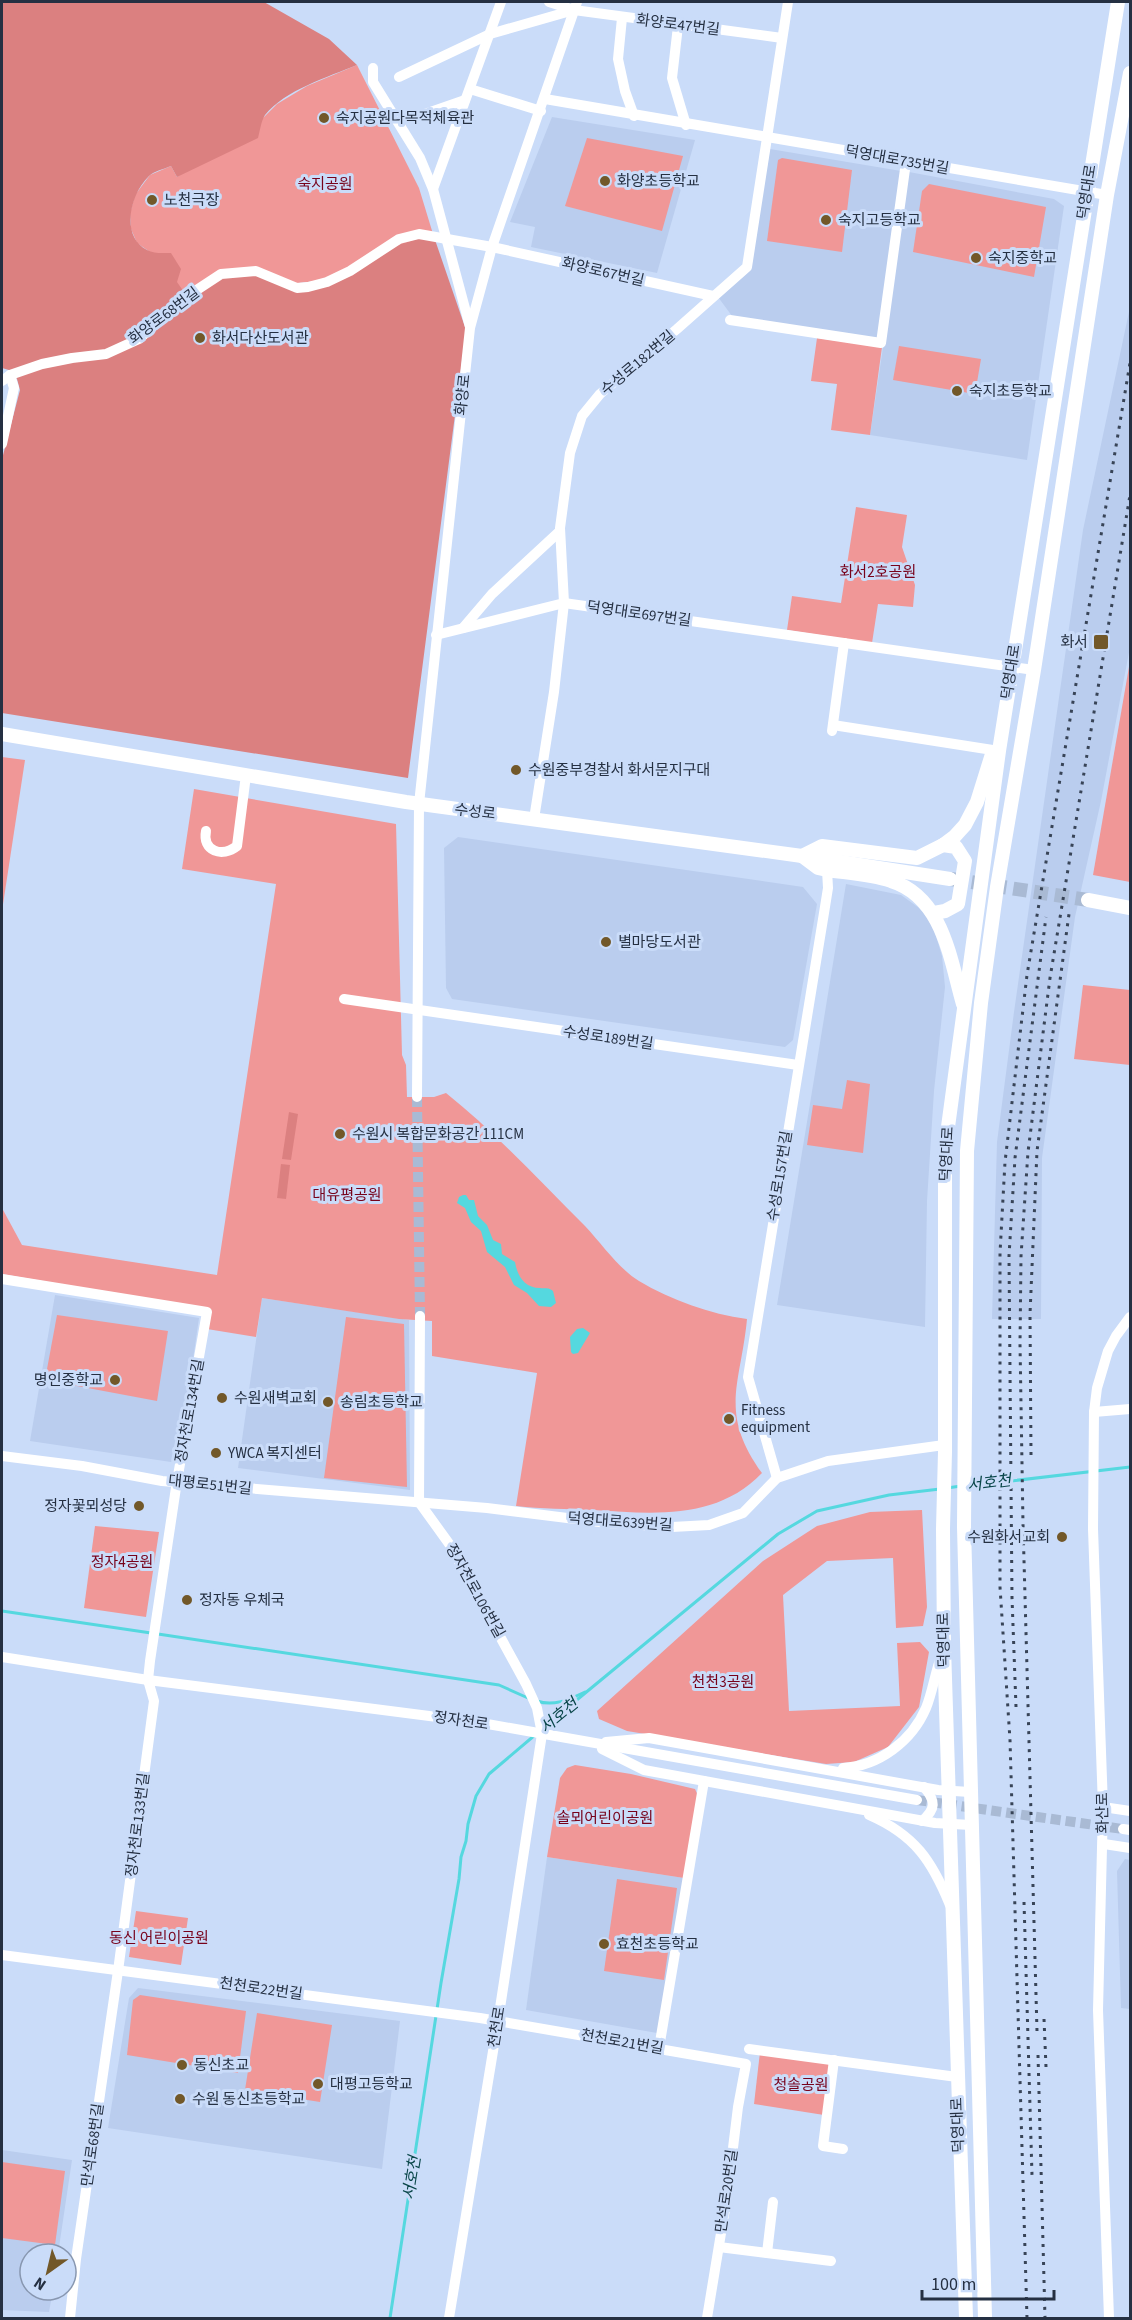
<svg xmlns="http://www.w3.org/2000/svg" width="1132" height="2320" font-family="'Source Sans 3','Noto Sans KR',sans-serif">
	<rect width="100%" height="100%" fill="#cadcf9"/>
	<g fill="#bacdee">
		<polygon points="552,117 695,140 657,273 531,247 535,227 510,222"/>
		<polygon points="770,149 901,171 878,339 732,316 718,297 750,269"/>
		<polygon points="909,172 1054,199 1064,206 1027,460 870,435"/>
		<polygon points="1130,307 1130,647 1101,801 1075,917 1042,1158 1041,1319 992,1319 997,1142 1014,1012 1083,530"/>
		<polygon points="458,837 803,887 817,904 793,1040 785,1047 452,999 446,988 444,848"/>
		<polygon points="846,884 901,895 919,908 932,923 942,956 945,987 934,1091 927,1201 925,1327 777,1305"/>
		<polygon points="55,1295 199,1318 179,1457 171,1462 30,1441"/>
		<polygon points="262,1298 409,1320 410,1490 238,1468"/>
		<polygon points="547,1857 684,1878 657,2033 526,2010"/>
		<polygon points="1125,1859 1130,1860 1130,2009 1121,2008 1117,1871"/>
		<polygon points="138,1988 400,2021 382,2169 108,2128 129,1998"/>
		<polygon points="2,2150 72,2160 58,2254 30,2254 30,2290 53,2290 49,2312 2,2310"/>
	</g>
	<g fill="#f09797">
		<polygon points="357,65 419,188 433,234 326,280 186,295 150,252 137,243 131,229 130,213 135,195 150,175 171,166 177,177 264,117 277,104 307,86"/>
		<polygon points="587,138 683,156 662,231 565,206"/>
		<polygon points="782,158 852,170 842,252 767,241 778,160"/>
		<polygon points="929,184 1046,207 1034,277 913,252 922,191"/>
		<polygon points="817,338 882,347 870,435 831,430 837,384 811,381"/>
		<polygon points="899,346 981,359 975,394 893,380"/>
		<polygon points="856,507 907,515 902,547 915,585 913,607 878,604 872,643 787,630 792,596 841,603"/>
		<polygon points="1130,661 1130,882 1093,875"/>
		<polygon points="2,757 25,760 2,911"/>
		<path d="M194,789L396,824L402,1055L406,1065L407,1097H434L446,1093C496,1133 540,1181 585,1226C602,1244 618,1268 639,1281C671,1300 710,1314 747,1319C741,1384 718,1412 762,1473C717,1520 654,1514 594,1510C568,1509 541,1509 516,1506L537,1373L432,1356V1321L399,1319L262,1298L256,1337L207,1329L210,1310L2,1274V1208L22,1245L217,1275L276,884L182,869Z"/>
		<polygon points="1083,985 1130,990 1130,1065 1074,1059"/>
		<polygon points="847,1080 870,1084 863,1153 807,1145 813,1105 842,1109"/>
		<polygon points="57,1315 168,1331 157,1401 45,1380"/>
		<polygon points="346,1317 404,1324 407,1487 324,1478"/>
		<polygon points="922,1510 927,1607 923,1626 896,1628 893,1558 827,1561 783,1595 789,1711 900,1706 897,1643 920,1642 929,1652 919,1707 888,1747 854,1762 826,1764 627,1731 599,1719 597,1711 763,1561 817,1526 870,1512"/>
		<polygon points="95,1526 159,1532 146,1617 84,1608"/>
		<polygon points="575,1765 631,1774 695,1789 699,1798 684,1878 547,1857 560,1778 567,1768"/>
		<polygon points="617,1879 677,1888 664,1980 604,1971"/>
		<polygon points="136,1911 188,1918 181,1965 129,1957"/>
		<polygon points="140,1995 246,2011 238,2073 127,2055 133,2000"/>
		<polygon points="257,2013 332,2025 320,2102 245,2090"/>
		<polygon points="760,2052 832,2062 824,2115 754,2104"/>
		<polygon points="2,2162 65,2171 55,2245 2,2238"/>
	</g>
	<g fill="#db8080">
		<path d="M2,2H264L329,39L357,65C328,77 285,90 265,115C261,121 260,131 258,138L177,177L171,166C164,169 154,171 149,176C130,194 120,236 147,250C154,254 163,253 171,253L181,269L177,282L186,295L236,270L297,285L326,280L369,254L433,234L466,330L408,778L2,713V459L20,390L17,379L9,370L2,368Z"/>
		<polygon points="289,1112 298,1114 291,1160 282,1159"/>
		<polygon points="281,1164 290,1165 286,1199 277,1198"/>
	</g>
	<g fill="#55d8df">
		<path d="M463,1195H466L469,1200H474L478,1216L487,1225L493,1240L501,1244L502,1254L515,1262C517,1275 524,1288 540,1288C546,1289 548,1287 553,1291L556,1303L551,1307L539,1306L527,1293L514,1285L505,1267L487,1252L481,1231L471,1222L465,1208L457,1203L459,1197Z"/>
		<polygon points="583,1328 590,1333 578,1353 573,1354 571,1352 570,1337 577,1329"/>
	</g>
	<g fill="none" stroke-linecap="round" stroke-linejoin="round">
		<g stroke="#55d8df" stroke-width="3">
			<polyline points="968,1486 1130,1467"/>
			<polyline points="947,1488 961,1486"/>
			<polyline points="2,1611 151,1633"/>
			<polyline points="158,1634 499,1685 528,1698"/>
			<path d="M537,1701C554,1707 570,1699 585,1692"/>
			<polyline points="544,1727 778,1534 817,1511 889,1495 940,1489"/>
			<polyline points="390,2318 441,1983 459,1879 461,1857 466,1841 468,1824 476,1796 489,1774 535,1735"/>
		</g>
		<g stroke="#a9bad4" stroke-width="10" stroke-dasharray="10 5" stroke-linecap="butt">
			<polyline points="417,1097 420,1316"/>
			<polyline points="917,1800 1123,1829"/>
		</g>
		<polyline stroke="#a9bad4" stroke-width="14" stroke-dasharray="14 7" stroke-linecap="butt" points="951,879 1088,900"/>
		<g stroke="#fff" stroke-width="10">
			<polyline points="549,2 574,10 782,38"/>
			<polyline points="622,18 618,59 625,91 634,116"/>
			<polyline points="678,26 672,78 686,125"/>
			<polyline points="373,68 373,82 420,158 433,189 470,327"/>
			<polyline points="399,77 490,34 574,10"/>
			<polyline points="470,89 541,111"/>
			<polyline points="545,99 1107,195"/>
			<polyline points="419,116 465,100"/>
			<polyline points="433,189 501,2"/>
			<polyline points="730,320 881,343 906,162"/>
			<polyline points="2,381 10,375 42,364 72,358 106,354 139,339 183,299 221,274 256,271 297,288 308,287 327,282 350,271 399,239 419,234 492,247 713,296"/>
			<polyline points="2,444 14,388 10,375"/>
			<polyline points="463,628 492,594 560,531"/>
			<polyline points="436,635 564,603 1034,670"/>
			<polyline points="833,725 999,751"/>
			<polyline points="832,731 844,643"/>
			<polyline points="534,819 554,692 564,603 560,528 570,453 582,416 600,394 677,329 747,267 788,2"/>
			<path d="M206,831C202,851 222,858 237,846L246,775"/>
			<polyline points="344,999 798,1065"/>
			<polyline points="417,1097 419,804 470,328 492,247 577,2"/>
			<polyline points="2,1279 207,1312 177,1481 150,1661 148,1680 154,1701 118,1971 76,2259 70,2318"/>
			<polyline points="1094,1412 1130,1409"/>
			<polyline points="2,1456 82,1466 162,1481 487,1508 607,1523 672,1527 709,1525 743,1513 777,1478 828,1461 944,1445"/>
			<polyline points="777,1478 748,1377 824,913 828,888 827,870"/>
			<polyline points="419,1502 450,1545 526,1684 537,1708 542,1734 498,2021 449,2318"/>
			<polyline points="419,1502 420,1316"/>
			<polyline points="2,1657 148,1680 476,1722 917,1800"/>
			<polyline points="606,1742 649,1738 938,1790 970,1792"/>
			<polyline points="602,1749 644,1770 935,1823 971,1825"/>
			<path d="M843,1768C879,1766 912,1741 926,1708C933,1691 935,1672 942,1654"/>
			<polyline points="1103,1807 1130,1811"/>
			<path d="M869,1815C915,1835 932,1861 950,1905"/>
			<path d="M922,1821C936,1809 936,1801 924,1787"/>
			<polyline points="1123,1829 1130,1830"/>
			<polyline points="1104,1844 1130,1848"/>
			<polyline points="2,1955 480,2018 746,2064 738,2107 727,2197 707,2318"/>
			<polyline points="659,2048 704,1781"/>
			<polyline points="749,2049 957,2077"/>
			<polyline points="834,2060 823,2146 843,2149"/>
			<polyline points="719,2247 831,2261"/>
			<polyline points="767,2253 773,2202"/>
			<polyline points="1109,2318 1098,2010 1103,1807 1093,1529 1094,1412 1097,1388 1108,1351 1116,1336 1130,1317"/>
		</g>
		<g stroke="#fff" stroke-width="14">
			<polyline points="2,734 406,802 802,856 950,879"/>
			<polyline points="1088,900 1130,908"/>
			<polyline points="934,913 945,911 958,904 965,861 956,847 943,845"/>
			<path d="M963,1004C950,959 943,897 891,881C871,874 848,873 827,870L818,868L802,856L822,846L917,858L943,845L955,836L965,825L977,802L992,754"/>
			<polyline points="966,2318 944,1648 943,1529 945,1452 945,1149 999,751 1118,2"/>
			<polyline points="985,2318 964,1527 967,1151 981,1003 997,887 1034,670 1107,195 1130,73"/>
		</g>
		<g stroke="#384457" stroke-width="3" stroke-dasharray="3 6" stroke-linecap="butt">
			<polyline points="1031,1455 1030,1314 1037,1151 1069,914"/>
			<polyline points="1016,1707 1012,1598 1009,1256 1015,1158 1046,917"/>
			<polyline points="1024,1902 1032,2175"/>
			<polyline points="1044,2019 1046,2067"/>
			<polyline points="1037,2031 1023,1524 1020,1344 1021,1256 1028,1152 1050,978 1130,495"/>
			<polyline points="1038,2055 1045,2318"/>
			<polyline points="1027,2318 1010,1740 1000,1587 1000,1253 1005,1162 1027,975 1130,363"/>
		</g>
	</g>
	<g fill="#725829" stroke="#cadcf9" stroke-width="2">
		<circle cx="324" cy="118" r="6"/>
		<circle cx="605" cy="181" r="6"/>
		<circle cx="152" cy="200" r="6"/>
		<circle cx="826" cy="220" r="6"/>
		<circle cx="976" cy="258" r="6"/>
		<circle cx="200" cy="338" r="6"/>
		<circle cx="957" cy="391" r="6"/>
		<rect x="1093" y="634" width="16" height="16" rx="3"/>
		<circle cx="516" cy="770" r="6"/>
		<circle cx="606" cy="942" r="6"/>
		<circle cx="340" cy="1134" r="6"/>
		<circle cx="115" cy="1380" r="6"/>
		<circle cx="222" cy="1398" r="6"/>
		<circle cx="328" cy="1402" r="6"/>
		<circle cx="729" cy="1419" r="6"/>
		<circle cx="216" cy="1453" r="6"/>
		<circle cx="139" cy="1506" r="6"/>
		<circle cx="1062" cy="1537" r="6"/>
		<circle cx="187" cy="1600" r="6"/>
		<circle cx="604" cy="1944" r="6"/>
		<circle cx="182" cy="2065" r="6"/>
		<circle cx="318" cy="2084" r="6"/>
		<circle cx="180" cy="2099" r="6"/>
	</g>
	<g text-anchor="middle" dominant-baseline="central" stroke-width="6" stroke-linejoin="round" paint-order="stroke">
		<g font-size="15" fill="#253042" stroke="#cadcf9">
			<text transform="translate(678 25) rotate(7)">화양로47번길</text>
			<text transform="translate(897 160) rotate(10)">덕영대로735번길</text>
			<text transform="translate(1087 192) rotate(-81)">덕영대로</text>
			<text transform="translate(603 272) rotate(13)">화양로67번길</text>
			<text transform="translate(164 316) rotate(-37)">화양로68번길</text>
			<text transform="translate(638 363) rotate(-40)">수성로182번길</text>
			<text transform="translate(463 395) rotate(-84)">화양로</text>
			<text transform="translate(639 614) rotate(8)">덕영대로697번길</text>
			<text transform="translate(1011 672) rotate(-81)">덕영대로</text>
			<text transform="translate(475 812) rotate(7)">수성로</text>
			<text transform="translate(608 1038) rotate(8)">수성로189번길</text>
			<text transform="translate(947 1154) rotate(-87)">덕영대로</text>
			<text transform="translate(780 1176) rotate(-81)">수성로157번길</text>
			<text transform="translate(190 1411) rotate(-80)">정자천로134번길</text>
			<text transform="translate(210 1485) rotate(6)">대평로51번길</text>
			<text transform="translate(620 1522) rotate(4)">덕영대로639번길</text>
			<text transform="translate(475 1591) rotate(61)">정자천로106번길</text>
			<text transform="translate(944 1640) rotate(-91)">덕영대로</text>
			<text transform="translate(461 1721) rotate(8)">정자천로</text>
			<text transform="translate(1103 1813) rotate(-91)">화산로</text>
			<text transform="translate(138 1825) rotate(-83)">정자천로133번길</text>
			<text transform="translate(261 1989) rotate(8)">천천로22번길</text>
			<text transform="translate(497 2027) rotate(-81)">천천로</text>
			<text transform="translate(622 2042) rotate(10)">천천로21번길</text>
			<text transform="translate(958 2125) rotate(-92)">덕영대로</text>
			<text transform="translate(93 2145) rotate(-82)">만석로68번길</text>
			<text transform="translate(727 2191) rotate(-82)">만석로20번길</text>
		</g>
		<g font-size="15" fill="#253042" stroke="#cadcf9" text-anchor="start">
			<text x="336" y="118">숙지공원다목적체육관</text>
			<text x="617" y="181">화양초등학교</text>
			<text x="164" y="200">노천극장</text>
			<text x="838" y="220">숙지고등학교</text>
			<text x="988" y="258">숙지중학교</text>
			<text x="212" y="338">화서다산도서관</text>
			<text x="969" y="391">숙지초등학교</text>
			<text x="1088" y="642" text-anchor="end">화서</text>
			<text x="528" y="770">수원중부경찰서 화서문지구대</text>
			<text x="618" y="942">별마당도서관</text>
			<text x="352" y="1134">수원시 복합문화공간 111CM</text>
			<text x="103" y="1380" text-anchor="end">명인중학교</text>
			<text x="234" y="1398">수원새벽교회</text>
			<text x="340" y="1402">송림초등학교</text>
			<text x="741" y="1410">Fitness<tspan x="741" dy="17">equipment</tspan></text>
			<text x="228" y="1453">YWCA 복지센터</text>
			<text x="127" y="1506" text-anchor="end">정자꽃뫼성당</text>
			<text x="1050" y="1537" text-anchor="end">수원화서교회</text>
			<text x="199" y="1600">정자동 우체국</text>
			<text x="616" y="1944">효천초등학교</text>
			<text x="194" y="2065">동신초교</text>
			<text x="330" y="2084">대평고등학교</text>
			<text x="192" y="2099">수원 동신초등학교</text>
		</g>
		<g font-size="15" fill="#77021b" stroke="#cadcf9">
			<text x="325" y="184">숙지공원</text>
			<text x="878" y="572">화서2호공원</text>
			<text x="347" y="1195">대유평공원</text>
			<text x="122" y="1562">정자4공원</text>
			<text x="723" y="1682">천천3공원</text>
			<text x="605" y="1818">솔뫼어린이공원</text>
			<text x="159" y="1938">동신 어린이공원</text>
			<text x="801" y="2085">청솔공원</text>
		</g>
		<g font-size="16" font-style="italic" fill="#094649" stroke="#cadcf9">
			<text transform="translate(989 1483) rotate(-7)">서호천</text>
			<text transform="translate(559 1716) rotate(-40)">서호천</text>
			<text transform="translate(412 2178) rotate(-81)">서호천</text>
		</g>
	</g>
	<rect width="1132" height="2320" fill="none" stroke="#253042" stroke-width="6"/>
	<g transform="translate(48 2272) rotate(214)"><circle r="28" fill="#cadcf9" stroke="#8897b0" stroke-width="1.5"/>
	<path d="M0-4.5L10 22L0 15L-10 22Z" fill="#725829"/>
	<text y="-9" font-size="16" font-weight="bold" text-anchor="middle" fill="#253042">N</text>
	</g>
	<path d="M922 2290v9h132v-9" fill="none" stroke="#253042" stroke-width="3"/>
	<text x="931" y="2290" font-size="18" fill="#253042" stroke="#cadcf9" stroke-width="4.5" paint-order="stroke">100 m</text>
</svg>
